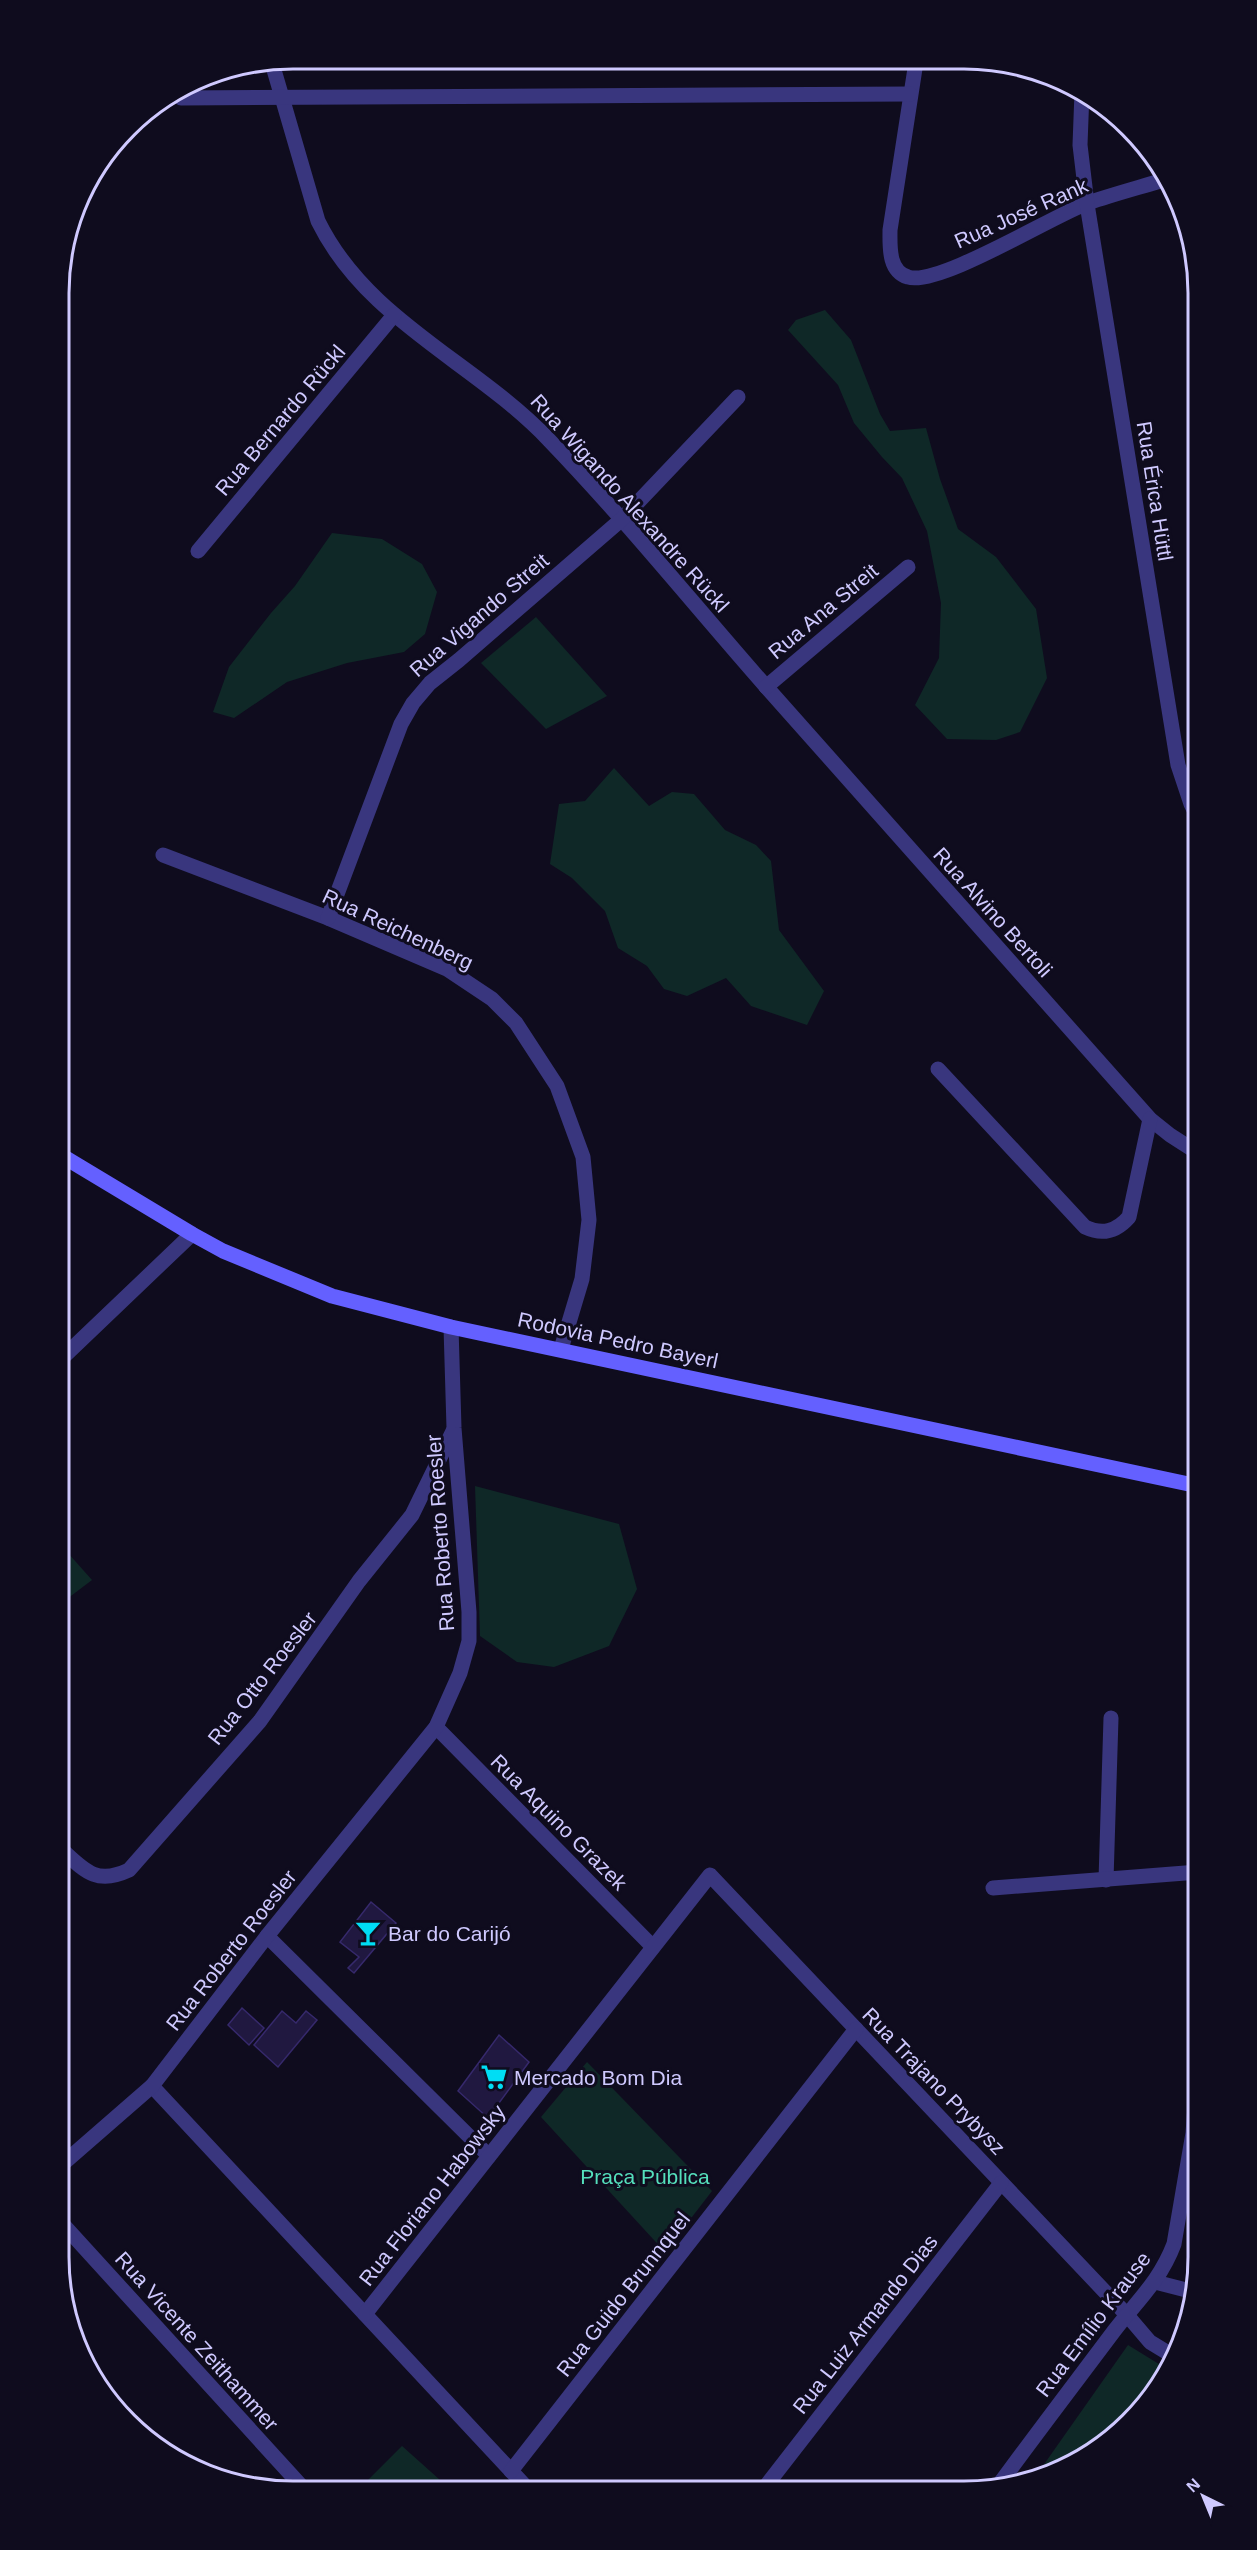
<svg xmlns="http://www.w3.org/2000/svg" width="1257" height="2550" font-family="Arial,sans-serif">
	<rect width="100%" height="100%" fill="#0f0c1e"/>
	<g fill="#0f2827">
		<polygon points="825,310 851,340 880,414 890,431 926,428 940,479 958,529 996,557 1036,609 1047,678 1020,732 996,740 947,739 915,705 939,658 941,603 927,531 902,478 882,457 854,423 838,385 788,330 796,320"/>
		<polygon points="332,533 382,539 422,564 437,592 425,634 404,652 347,663 287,682 234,718 213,712 229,667 271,613 295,586"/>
		<polygon points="536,617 607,696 546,729 481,663"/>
		<polygon points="614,768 649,806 672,792 694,794 725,830 756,845 771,861 779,930 824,991 807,1025 751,1006 726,978 687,996 664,989 647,966 618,948 605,911 572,878 550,864 559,804 585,801"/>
		<polygon points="475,1486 619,1524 637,1589 609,1646 554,1667 517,1662 480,1636"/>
		<polygon points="59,1543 92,1580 59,1605"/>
		<polygon points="587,2062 712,2191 665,2252 541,2117"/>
		<polygon points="1128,2345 1167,2369 1150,2400 1095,2452 1033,2480"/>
		<polygon points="402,2446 440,2480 431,2490 358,2490"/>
	</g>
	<g fill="#201840" stroke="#36296c" stroke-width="1.5">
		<polygon points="371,1902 396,1923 354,1973 348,1968 359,1957 340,1942"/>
		<polygon points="242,2008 264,2028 249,2045 228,2025"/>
		<polygon points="282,2011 296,2023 306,2011 317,2020 278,2067 254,2045"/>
		<polygon points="499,2035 529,2062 488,2118 458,2091"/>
	</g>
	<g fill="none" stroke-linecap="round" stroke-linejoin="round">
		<g stroke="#39367e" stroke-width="15">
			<path d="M916,62L890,230C890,246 888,271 908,277C938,287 1054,215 1088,203C1114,194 1141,187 1167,179"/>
			<path d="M272,63L318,221C367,321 475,362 549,440C626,520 695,606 769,690C895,833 1022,976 1150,1119L1170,1135L1198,1153"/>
			<polyline points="1082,92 1080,145 1087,204 1178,765 1191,804 1198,818"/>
			<polyline points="181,98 910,94"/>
			<polyline points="198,551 394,315"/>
			<polyline points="766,687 908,567"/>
			<polyline points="163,855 328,918 447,969 492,999 516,1023 557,1086 583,1157 589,1220 582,1279 561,1349"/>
			<polyline points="328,918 401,724 413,703 430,683 459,660 622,519 738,397"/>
			<path d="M938,1069L1085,1227C1102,1235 1116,1232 1129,1217L1150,1119"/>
			<polyline points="59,1361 192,1234"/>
			<polyline points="436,1727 653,1947"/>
			<path d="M59,1847C83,1869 95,1886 129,1870L260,1721L359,1581L412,1515L453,1431"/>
			<polyline points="1106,1880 1111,1718"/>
			<polyline points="993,1888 1198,1872"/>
			<polyline points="267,1936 489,2156"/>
			<polyline points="152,2086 529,2490"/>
			<polyline points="59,2167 152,2086 267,1936 436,1727 460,1673 469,1641 469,1612 454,1428 451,1327"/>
			<polyline points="59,2220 305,2490"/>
			<polyline points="1155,2282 1194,2292"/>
			<polyline points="365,2314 710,1875 1127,2315 1150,2342 1173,2356"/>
			<polyline points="511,2471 856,2029"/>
			<path d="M998,2486C1036,2434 1075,2383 1114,2331C1137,2301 1160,2281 1174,2244L1193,2133L1198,2064"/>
			<polyline points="762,2491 1001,2183"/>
		</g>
		<polyline stroke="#6460ff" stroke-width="15" points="59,1154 192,1234 223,1251 332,1296 451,1327 1198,1486"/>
	</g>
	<defs>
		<g id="bar-bare" transform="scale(2.07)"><path d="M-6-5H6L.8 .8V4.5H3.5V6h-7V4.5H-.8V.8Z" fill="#00ddf4" stroke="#0f0c1e" stroke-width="2.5" paint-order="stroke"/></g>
		<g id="supermarket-bare" transform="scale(2.07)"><path d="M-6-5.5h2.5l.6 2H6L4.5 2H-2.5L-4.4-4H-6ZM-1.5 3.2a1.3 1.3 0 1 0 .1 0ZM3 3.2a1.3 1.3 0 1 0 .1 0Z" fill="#00ddf4" stroke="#0f0c1e" stroke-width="2.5" paint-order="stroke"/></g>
	</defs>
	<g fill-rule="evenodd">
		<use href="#bar-bare" x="368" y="1933"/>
		<use href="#supermarket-bare" x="494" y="2077"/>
	</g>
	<g text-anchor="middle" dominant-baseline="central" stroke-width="6" stroke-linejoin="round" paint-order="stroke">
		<g font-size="21" fill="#cfc9ff" stroke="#0f0c1e">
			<text transform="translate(1021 213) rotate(-24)">Rua José Rank</text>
			<text transform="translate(280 420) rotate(-50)">Rua Bernardo Rückl</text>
			<text transform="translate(1155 491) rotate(81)">Rua Érica Hüttl</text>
			<text transform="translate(630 503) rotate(48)">Rua Wigando Alexandre Rückl</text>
			<text transform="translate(823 611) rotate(-40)">Rua Ana Streit</text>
			<text transform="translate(479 615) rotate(-41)">Rua Vigando Streit</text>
			<text transform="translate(993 912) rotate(48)">Rua Alvino Bertoli</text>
			<text transform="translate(398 929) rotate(25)">Rua Reichenberg</text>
			<text transform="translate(618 1340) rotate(12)">Rodovia Pedro Bayerl</text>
			<text transform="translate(440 1533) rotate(-94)">Rua Roberto Roesler</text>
			<text transform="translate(262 1678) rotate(-52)">Rua Otto Roesler</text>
			<text transform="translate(559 1822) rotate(45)">Rua Aquino Grazek</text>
			<text transform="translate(231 1950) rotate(-52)">Rua Roberto Roesler</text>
			<text transform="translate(934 2081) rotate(46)">Rua Trajano Prybysz</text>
			<text transform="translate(432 2195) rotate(-52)">Rua Floriano Habowsky</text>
			<text transform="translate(623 2294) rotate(-52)">Rua Guido Brunnquel</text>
			<text transform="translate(865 2324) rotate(-52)">Rua Luiz Armando Dias</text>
			<text transform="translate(1093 2324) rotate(-53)">Rua Emílio Krause</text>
			<text transform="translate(197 2341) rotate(48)">Rua Vicente Zeithammer</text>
		</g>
		<g font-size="21" fill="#cfc9ff" stroke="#0f0c1e" text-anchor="start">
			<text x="388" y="1933">Bar do Carijó</text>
			<text x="514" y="2077">Mercado Bom Dia</text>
		</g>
		<g font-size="21" fill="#55dfbc" stroke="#0f0c1e">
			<text x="645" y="2176">Praça Pública</text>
		</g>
	</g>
	<path d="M0 0H1257V2550H0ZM293 69H964A224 224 0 0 1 1188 293V2257A224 224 0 0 1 964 2481H293A224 224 0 0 1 69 2257V293A224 224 0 0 1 293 69Z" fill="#0f0c1e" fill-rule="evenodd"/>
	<path fill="none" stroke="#cfc9ff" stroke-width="3" d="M293 69H964A224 224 0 0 1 1188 293V2257A224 224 0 0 1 964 2481H293A224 224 0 0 1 69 2257V293A224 224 0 0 1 293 69Z"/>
	<g transform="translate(1203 2496) rotate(317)" stroke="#0f0c1e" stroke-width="4.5" paint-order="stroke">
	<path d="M0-4.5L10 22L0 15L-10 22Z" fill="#cfc9ff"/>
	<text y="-9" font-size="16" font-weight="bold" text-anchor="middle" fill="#cfc9ff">N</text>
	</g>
</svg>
